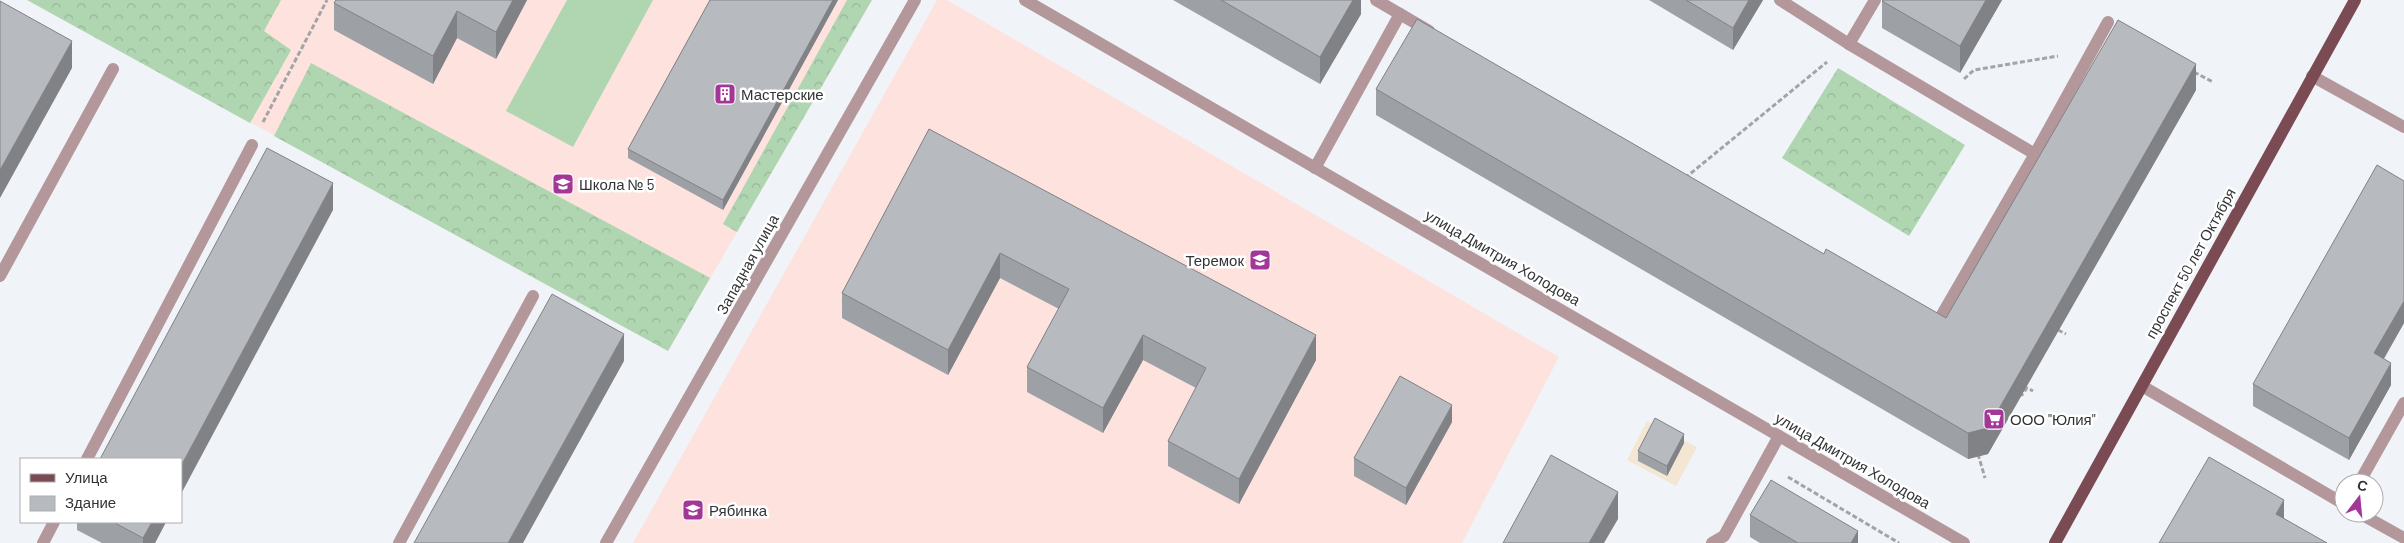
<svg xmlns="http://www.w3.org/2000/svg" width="2404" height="543" font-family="Barlow,sans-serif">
	<defs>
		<pattern id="forest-crowns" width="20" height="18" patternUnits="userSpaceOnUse" patternTransform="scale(1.25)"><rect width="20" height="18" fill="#afd5b1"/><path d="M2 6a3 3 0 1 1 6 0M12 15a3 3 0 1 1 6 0" fill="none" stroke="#97b799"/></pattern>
	</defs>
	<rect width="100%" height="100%" fill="#f0f3f8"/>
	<polygon fill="#f3e7d3" points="1647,421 1697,447 1676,486 1627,460"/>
	<g fill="#fde2de" fill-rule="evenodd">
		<polygon points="27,0 872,0 668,351"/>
		<path d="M937,0H947L1559,357L1462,543H633ZM930,154L1316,360H1143L1103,433L1069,314L1000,278Z"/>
	</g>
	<polygon fill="#afd5b1" points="567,0 653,0 573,147 506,111"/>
	<g fill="url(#forest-crowns)">
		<polygon points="27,0 281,0 264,31 291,50 250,123"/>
		<polygon points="847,0 872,0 737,232 723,224"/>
		<polygon points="311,63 710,278 668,351 274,136"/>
		<polygon points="1838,68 1965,145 1909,236 1782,158"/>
	</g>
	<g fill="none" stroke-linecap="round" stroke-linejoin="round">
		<g stroke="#a2a4a8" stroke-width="3" stroke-dasharray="5 2.5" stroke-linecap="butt">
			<polyline points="2194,72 2213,82"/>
			<polyline points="1964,79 1974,70 2058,56"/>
			<polyline points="263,122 327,0"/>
			<polyline points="1685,178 1827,62"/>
			<polyline points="2058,330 2066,334"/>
			<polyline points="2019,394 2022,395 2027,388 2033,391"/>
			<polyline points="1978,454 1985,478"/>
			<polyline points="1788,477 1899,543"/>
		</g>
		<g stroke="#b4979b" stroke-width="12">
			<polyline points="1025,0 1964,543"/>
			<polyline points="1376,0 1400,14"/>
			<polyline points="1780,0 1849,44 2035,154"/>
			<polyline points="1849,44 1875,0"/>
			<polyline points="2312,76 2404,127"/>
			<polyline points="1315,168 1400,14 1429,31"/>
			<polyline points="0,276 113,69"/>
			<polyline points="1931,322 1936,325 2035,154 2108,22"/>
			<polyline points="2142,386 2344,504"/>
			<polyline points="87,459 252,145"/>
			<polyline points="2359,483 2404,403"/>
			<polyline points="2359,513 2404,538"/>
			<polyline points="43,543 54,522"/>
			<polyline points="399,543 533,296"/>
			<polyline points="606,543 915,0"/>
			<polyline points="1712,543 1724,536 1779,436"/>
		</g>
		<polyline stroke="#7b4b54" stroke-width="12" points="2055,543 2355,0"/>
	</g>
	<g fill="#9da0a4">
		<polygon points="336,0 527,0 496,59 457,38 433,84 334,30 334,3"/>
		<polygon points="710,0 838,0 723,210 628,158 628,149"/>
		<polygon points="1173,0 1361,0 1361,14 1320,84"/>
		<polygon points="1649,0 1763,0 1733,50"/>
		<polygon points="2002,0 1960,73 1882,28 1882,1"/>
		<polygon points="1376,89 1824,254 1946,318 2196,90 1988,454 1968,459 1376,115"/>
		<polygon points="929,129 1316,360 1239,504 1168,466 1168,441 1196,388 1143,360 1103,433 1027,392 1027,367 1059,309 1000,278 948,375 842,318 842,293"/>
		<polygon points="2404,323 2384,359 2391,385 2349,460 2253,406 2253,384"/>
		<polygon points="1452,422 1406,505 1354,476 1354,458"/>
		<polygon points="1684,443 1667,476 1638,461 1638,451"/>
		<polygon points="1750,515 1858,543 1760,543 1750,537"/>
		<polygon points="77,522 166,522 155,543 102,543 77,530"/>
	</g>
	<g fill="#808286">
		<polygon points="513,0 527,0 496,59 496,32"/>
		<polygon points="833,0 838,0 723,210 723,200"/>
		<polygon points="1353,0 1361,0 1361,14 1320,84 1320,57"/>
		<polygon points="1749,0 1763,0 1733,50 1733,28"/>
		<polygon points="1986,0 2002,0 1960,73 1960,46"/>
		<polygon points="457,11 457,38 433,84 433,56"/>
		<polygon points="72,41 72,68 0,198 0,170"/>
		<polygon points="2196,64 2196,90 1988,454 1968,459 1968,433"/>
		<polygon points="333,183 333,210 181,494 181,466"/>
		<polygon points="1000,253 1000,278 948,375 948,350"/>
		<polygon points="2404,301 2404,323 2374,375 2374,353"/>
		<polygon points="624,334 624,361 523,543 508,543"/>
		<polygon points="1143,335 1143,360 1103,433 1103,408"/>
		<polygon points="1316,335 1316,360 1239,504 1239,479"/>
		<polygon points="2391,363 2391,385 2349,460 2349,438"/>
		<polygon points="1452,405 1452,422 1406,505 1406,488"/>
		<polygon points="1684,434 1684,443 1667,476 1667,466"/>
		<polygon points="1618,492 1618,519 1604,543 1589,543"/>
		<polygon points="2284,500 2284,522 2276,514"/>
		<polygon points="152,522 166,522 155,543 143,543 143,538"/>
		<polygon points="1858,531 1858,543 1851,543"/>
	</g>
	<g fill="#b7babf" stroke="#808286">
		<polygon points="336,0 513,0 496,32 457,11 433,56 334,3"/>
		<polygon points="710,0 833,0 723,200 628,149"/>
		<polygon points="1221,0 1353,0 1320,57"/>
		<polygon points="1686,0 1749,0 1733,28"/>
		<polygon points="1883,0 1986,0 1960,46 1882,1"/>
		<polygon points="0,1 72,41 0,170"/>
		<polygon points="1417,19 1824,254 1826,249 1946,318 2118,20 2196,64 1988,428 1968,433 1376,89"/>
		<polygon points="929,129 1316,335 1239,479 1168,441 1206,368 1143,335 1103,408 1027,367 1069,289 1000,253 948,350 842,293"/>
		<polygon points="267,148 333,183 181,466 181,459 100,459"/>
		<polygon points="2377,165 2404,181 2404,301 2374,353 2391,363 2349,438 2253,384"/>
		<polygon points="552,294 624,334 508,543 414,543"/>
		<polygon points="1400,376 1452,405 1406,488 1354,458"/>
		<polygon points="1655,418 1684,434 1667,466 1638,451"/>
		<polygon points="1551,455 1618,492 1589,543 1503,543"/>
		<polygon points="2209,457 2284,500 2276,514 2327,543 2159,543"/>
		<polygon points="1771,480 1858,531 1851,543 1798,543 1750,515"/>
		<polygon points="113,522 152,522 143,538"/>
	</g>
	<defs>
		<g id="building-square" transform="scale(1.125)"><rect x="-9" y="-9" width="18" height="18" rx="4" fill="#a33798" stroke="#fff"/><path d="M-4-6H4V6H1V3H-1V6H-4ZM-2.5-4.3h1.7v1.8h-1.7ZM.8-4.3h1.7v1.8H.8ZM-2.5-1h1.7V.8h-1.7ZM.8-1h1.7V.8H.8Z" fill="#fff"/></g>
		<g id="school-square" transform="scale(1.125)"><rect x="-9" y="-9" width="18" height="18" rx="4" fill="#a33798" stroke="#fff"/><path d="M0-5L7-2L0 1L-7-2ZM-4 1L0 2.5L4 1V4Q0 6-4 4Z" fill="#fff"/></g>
		<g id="supermarket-square" transform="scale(1.125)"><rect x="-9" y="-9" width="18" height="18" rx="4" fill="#a33798" stroke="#fff"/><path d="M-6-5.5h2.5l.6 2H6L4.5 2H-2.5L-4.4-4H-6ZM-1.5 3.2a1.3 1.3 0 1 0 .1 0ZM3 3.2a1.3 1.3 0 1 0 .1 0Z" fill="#fff"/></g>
	</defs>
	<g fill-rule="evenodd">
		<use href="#building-square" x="725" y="94"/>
		<use href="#school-square" x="563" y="184"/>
		<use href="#school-square" x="1260" y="260"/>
		<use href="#supermarket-square" x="1994" y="419"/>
		<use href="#school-square" x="693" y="510"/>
	</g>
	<g text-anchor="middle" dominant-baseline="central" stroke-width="5" stroke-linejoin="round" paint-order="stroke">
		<g font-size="15" fill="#323335" stroke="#fff" text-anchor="start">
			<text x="741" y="94">Мастерские</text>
			<text x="579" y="184">Школа № 5</text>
			<text x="1244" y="260" text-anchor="end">Теремок</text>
			<text x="2010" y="419">ООО "Юлия"</text>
			<text x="709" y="510">Рябинка</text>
		</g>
		<g font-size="15" fill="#323335" stroke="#fff">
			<text transform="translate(1503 257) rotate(30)">улица Дмитрия Холодова</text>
			<text transform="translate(2190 263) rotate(-61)">проспект 50 лет Октября</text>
			<text transform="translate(747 264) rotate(-61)">Западная улица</text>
			<text transform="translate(1853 460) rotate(30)">улица Дмитрия Холодова</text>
		</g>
	</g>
	<rect x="20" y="458" width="162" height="65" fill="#ffffff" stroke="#adadae"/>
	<rect x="30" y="474" width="25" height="8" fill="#7b4b54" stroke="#adadae"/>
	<text x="65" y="483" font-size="15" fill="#323335">Улица</text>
	<rect x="30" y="496" width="25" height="15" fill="#b7babf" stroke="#adadae"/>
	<text x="65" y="508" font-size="15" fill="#323335">Здание</text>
	<g transform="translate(2359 498) rotate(16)"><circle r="24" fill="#ffffff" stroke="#adadae"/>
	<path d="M0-4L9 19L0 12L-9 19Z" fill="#a33798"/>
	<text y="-8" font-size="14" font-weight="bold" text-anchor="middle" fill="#323335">С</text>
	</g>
</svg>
